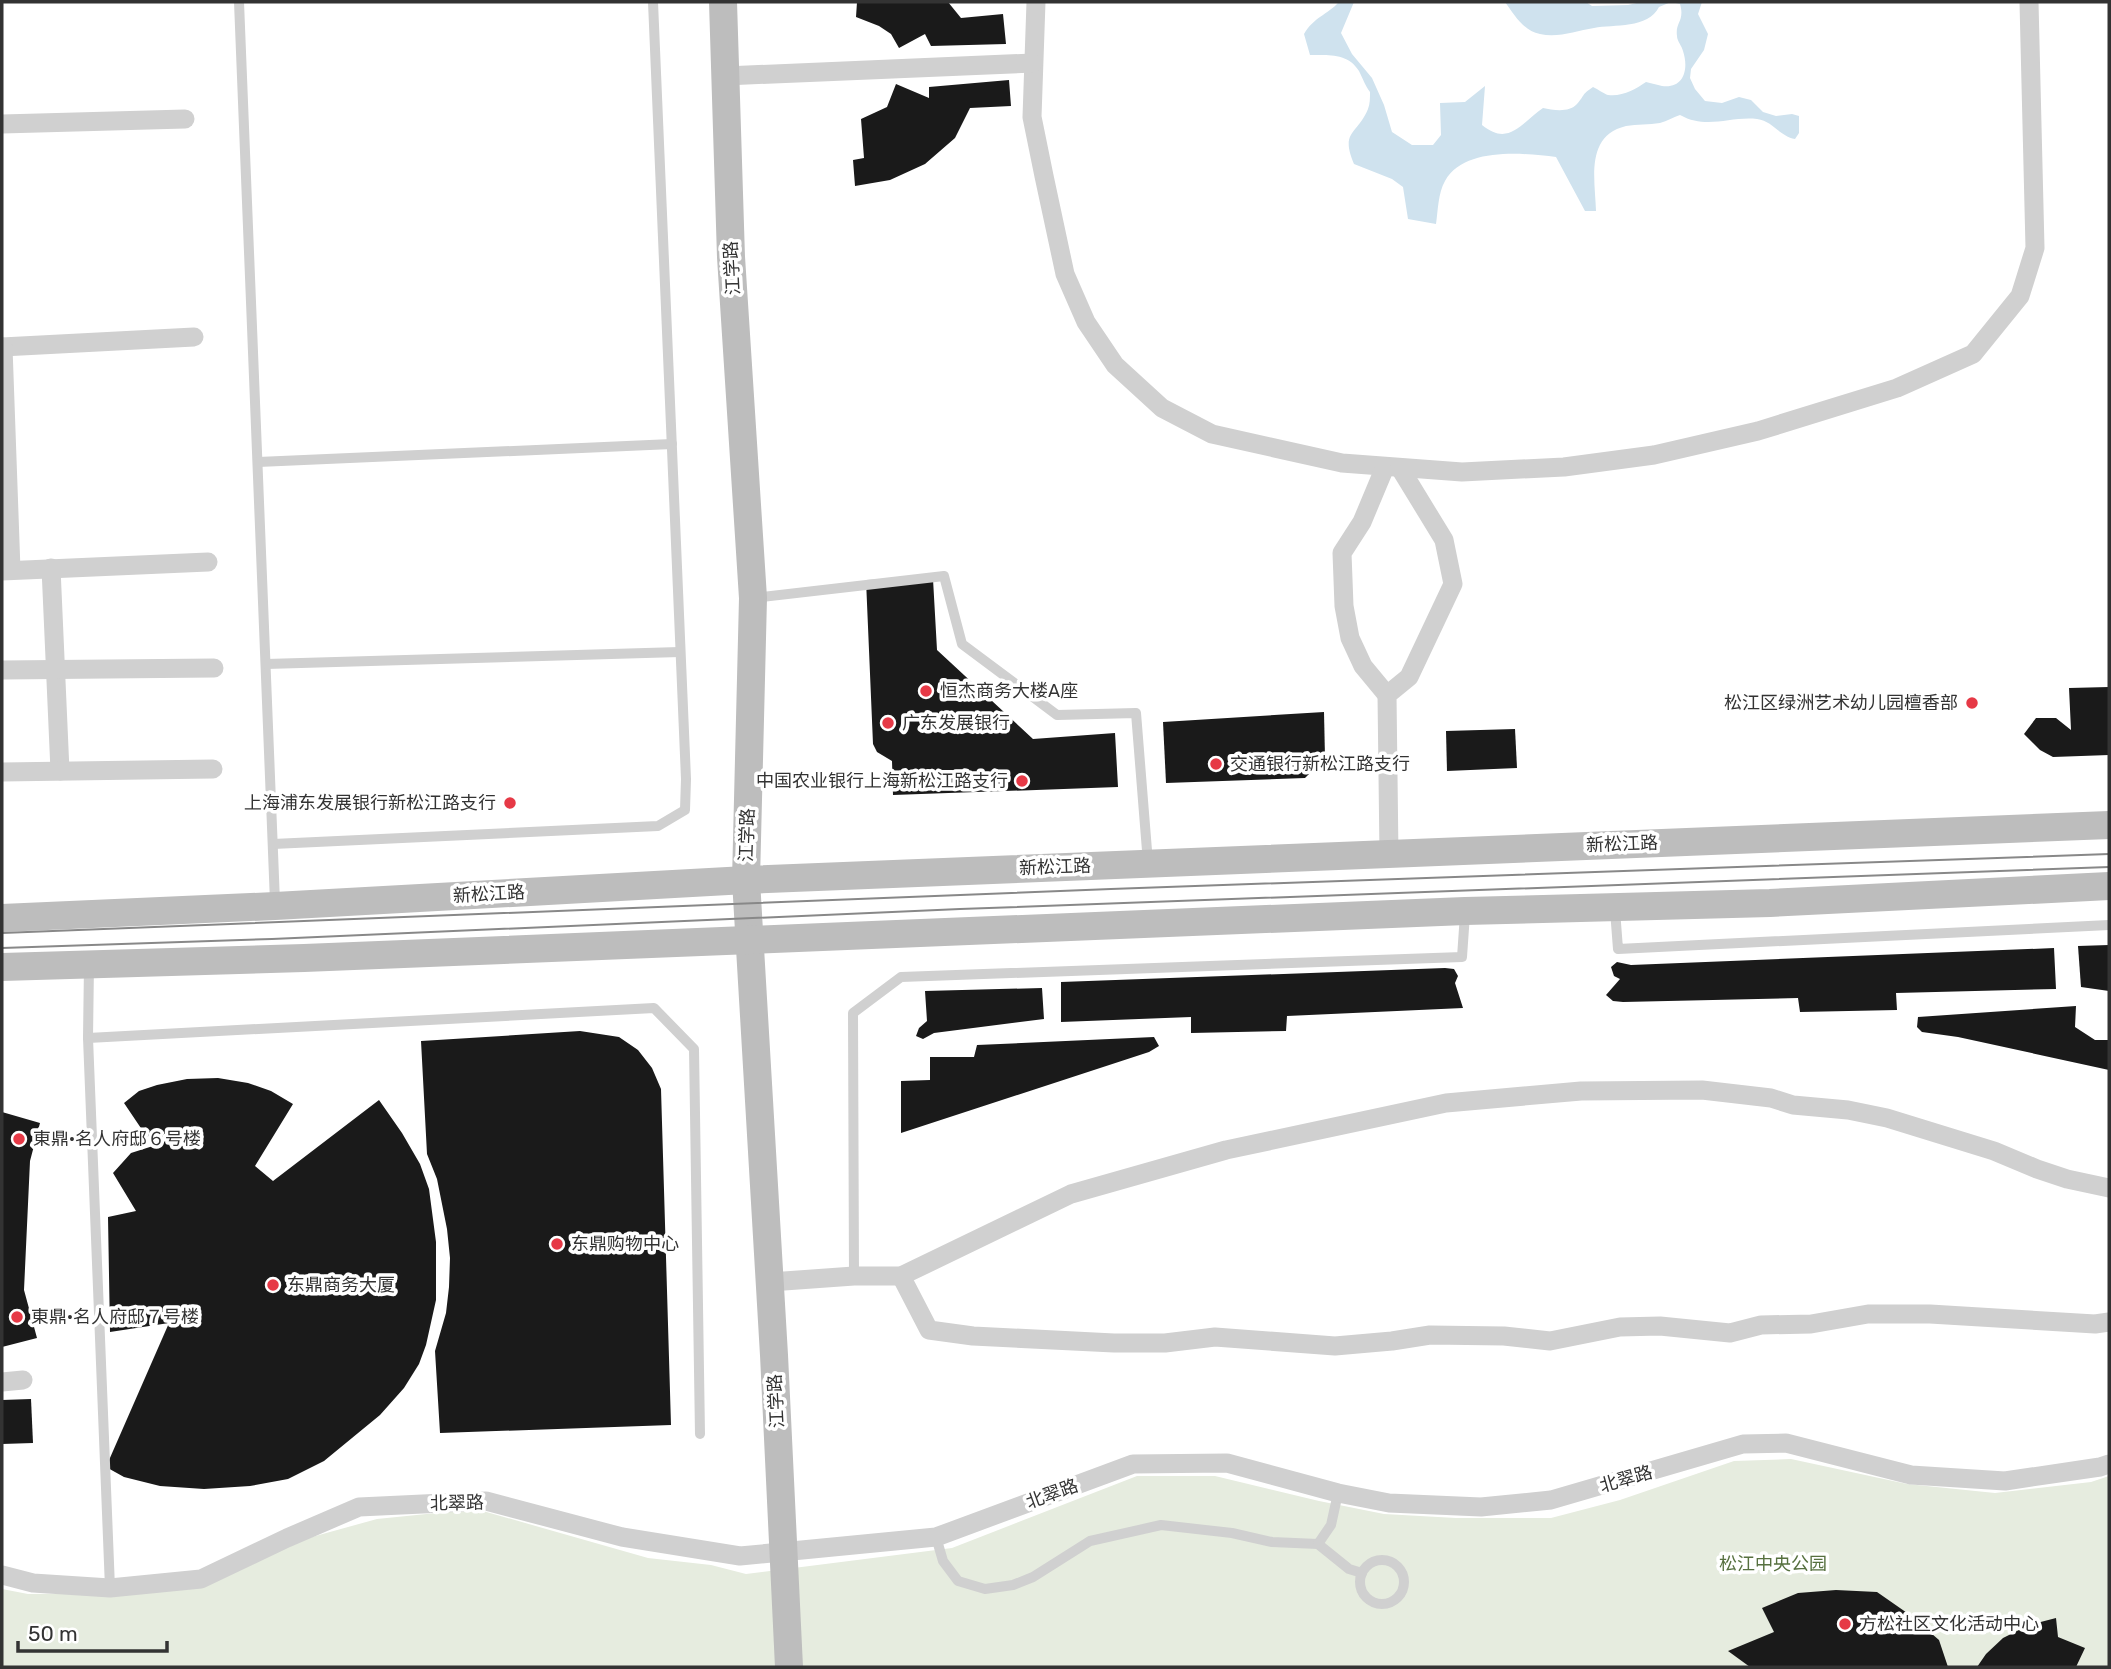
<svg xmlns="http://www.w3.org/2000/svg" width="2111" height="1669" font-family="Rubik,'Noto Sans SC',sans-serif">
	<rect width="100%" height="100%" fill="#fff"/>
	<polygon fill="#e6ecdf" points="1791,1459 1907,1484 1995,1493 2091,1482 2109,1476 2109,1667 2,1667 2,1589 28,1594 151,1593 301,1540 377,1519 476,1509 648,1558 711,1565 746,1574 952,1548 1137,1476 1215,1476 1319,1501 1384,1514 1456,1518 1551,1518 1620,1500 1734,1461"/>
	<path fill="#cfe2ee" d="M1339,2H1354L1341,33L1352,54L1372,78L1384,105L1392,132L1412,145H1433L1441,135L1440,103L1465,102L1485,86L1482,125C1509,147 1521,123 1543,108C1553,110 1569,113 1577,104C1585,95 1581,95 1593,87C1598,89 1604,94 1608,95C1622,97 1636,89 1646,82C1651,83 1657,85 1662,86C1684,89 1689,69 1683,51C1682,46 1677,41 1677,36C1675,22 1685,21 1680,4L1671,2L1659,7C1648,29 1614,24 1594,28C1576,31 1558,38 1540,34C1523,31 1514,14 1505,2H1586L1592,6L1628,5L1641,2H1702L1698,14L1708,34L1704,50L1691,69L1690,78L1695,89L1705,101L1722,103L1739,97L1751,100L1763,112L1776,116L1792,114L1799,116V133L1795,139C1779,136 1773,121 1757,119C1730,116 1707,130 1680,115C1674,117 1667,121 1660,123C1649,125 1637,124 1626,126C1585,136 1595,179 1596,211H1585L1556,157C1523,153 1464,147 1445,181C1438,193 1438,211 1436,224L1408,219L1403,187L1392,179L1354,164C1340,131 1357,135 1368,109C1370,104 1370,98 1370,92C1365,85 1363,79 1359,71C1348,53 1329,55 1310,55L1304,34C1314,17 1327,15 1339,2Z"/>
	<g fill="#1a1a1a">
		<polygon points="857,2 948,2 961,18 1003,14 1006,44 931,46 925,34 899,48 891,34 879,26 856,17"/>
		<polygon points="1009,80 1011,106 970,108 955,138 925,164 890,180 855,186 853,160 864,158 861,119 887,107 896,84 929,98 929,87"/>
		<polygon points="933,579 937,650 1033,739 1115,733 1118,787 893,795 892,761 877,752 873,744 866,580"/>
		<polygon points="2109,687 2109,755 2053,757 2040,750 2024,734 2036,718 2056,718 2071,730 2069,688"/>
		<polygon points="1324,712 1325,758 1305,778 1166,783 1163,722"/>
		<polygon points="1515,729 1517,768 1447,771 1446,731"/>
		<polygon points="2109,945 2109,991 2081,987 2078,946"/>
		<polygon points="2054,948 2056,989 1896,993 1897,1010 1800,1012 1798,998 1623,1002 1613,1001 1606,995 1620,979 1614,976 1611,967 1617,962 1631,965"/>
		<polygon points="1445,968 1454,969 1458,976 1455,983 1463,1008 1287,1016 1286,1031 1191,1033 1191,1017 1061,1022 1061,982"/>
		<polygon points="1042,988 1044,1019 934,1033 923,1039 916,1036 919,1028 927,1021 925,991"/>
		<polygon points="2076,1006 2075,1027 2095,1040 2109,1040 2109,1070 1958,1037 1922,1032 1917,1027 1918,1017"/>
		<polygon points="580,1031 619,1037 638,1050 652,1068 661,1089 671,1425 440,1433 435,1351 446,1313 449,1287 450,1258 447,1229 437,1179 427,1154 421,1041"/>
		<polygon points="1154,1037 1159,1046 1149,1052 901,1133 901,1081 930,1080 930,1057 974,1057 977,1045"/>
		<polygon points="218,1078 248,1083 271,1091 293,1104 255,1166 273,1181 379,1100 402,1133 420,1164 429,1189 436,1242 436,1300 426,1345 419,1364 404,1388 380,1415 324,1461 288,1479 250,1486 204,1489 160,1486 124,1477 106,1467 169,1323 110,1332 108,1217 136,1211 113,1173 131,1153 153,1146 124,1103 139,1091 157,1085 187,1079"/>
		<polygon points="2,1112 40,1123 30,1161 24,1290 37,1338 2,1347"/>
		<polygon points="31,1399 33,1443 2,1444 2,1400"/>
		<polygon points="1836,1590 1877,1592 1910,1615 1939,1640 1948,1667 1750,1667 1728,1651 1774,1632 1762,1608 1798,1593"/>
		<polygon points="2056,1618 2058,1637 2085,1648 2076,1667 1977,1667 1986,1654 2003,1638 2029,1625"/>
	</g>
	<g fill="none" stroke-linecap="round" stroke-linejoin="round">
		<g stroke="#d0d0d0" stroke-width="10">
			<polyline points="239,2 275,902"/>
			<polyline points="258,462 672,444"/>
			<polyline points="754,598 944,576 962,644 1057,715 1136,713 1148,863"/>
			<polyline points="266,664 680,652"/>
			<polyline points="273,844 658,826 685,810 686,779 653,2"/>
			<polyline points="1615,910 1618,949 2109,925"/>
			<polyline points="89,965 88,1038 110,1588"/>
			<polyline points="88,1038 654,1008 694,1049 700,1434"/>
			<polyline points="854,1276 853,1013 901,977 1462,957 1465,914"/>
			<polyline points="936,1537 943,1561 958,1581 985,1589 1013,1585 1033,1577 1090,1541 1161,1525 1232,1533 1272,1542 1318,1544 1331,1525 1338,1493"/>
			<polyline points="1318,1544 1349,1569 1362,1573"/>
			<circle cx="1382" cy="1582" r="22"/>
		</g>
		<g stroke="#d0d0d0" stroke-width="19">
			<polyline points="1036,2 1032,117 1044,176 1065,274 1086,322 1115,365 1162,408 1212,434 1342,463 1462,472 1564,467 1654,455 1758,431 1897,388 1973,354 2020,296 2035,248 2029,2"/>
			<polyline points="725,76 1033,63"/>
			<polyline points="2,124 185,119"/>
			<polyline points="2,347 194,337"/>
			<polyline points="3,347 11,570"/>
			<polyline points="1385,467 1362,522 1342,553 1344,606 1350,638 1363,666 1387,695"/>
			<polyline points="51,568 60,771"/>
			<polyline points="2,571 208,562"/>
			<polyline points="2,670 214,668"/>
			<polyline points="2,772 213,769"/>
			<polyline points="1389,855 1387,695 1409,677 1453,584 1444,540 1400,468"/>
			<polyline points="901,1276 929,1330 973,1336 1114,1343 1165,1343 1215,1337 1335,1346 1392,1341 1430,1335 1504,1336 1550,1341 1620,1327 1660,1326 1730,1333 1761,1325 1811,1324 1868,1314 1930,1314 2095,1324 2109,1322"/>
			<polyline points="770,1282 854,1276 901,1276 1071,1194 1226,1150 1446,1103 1581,1091 1702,1090 1771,1098 1793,1105 1848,1110 1887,1118 1994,1151 2037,1169 2067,1179 2109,1188"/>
			<polyline points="2,1382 23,1380"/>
			<polyline points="2,1575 33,1583 110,1588 201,1579 287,1538 359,1507 486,1501 622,1537 740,1556 936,1537 1133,1464 1227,1463 1338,1493 1389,1503 1481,1507 1551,1500 1743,1444 1786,1443 1911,1475 2005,1481 2100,1467 2109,1464"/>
		</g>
		<g stroke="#bdbdbd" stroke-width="28">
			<polyline points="723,2 731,257 753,598 746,880 774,1355 789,1667"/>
			<polyline points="2,918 275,906 746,880 2109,825"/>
			<polyline points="2,967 304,958 1465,911 1770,903 2109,886"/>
		</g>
		<g stroke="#888" stroke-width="2">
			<polyline points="2,933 1111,889 2109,854"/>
			<polyline points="2,948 272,939 960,909 2109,867"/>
		</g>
	</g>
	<g fill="#e63946" stroke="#fff" stroke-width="2.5">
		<circle cx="926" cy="691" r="7"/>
		<circle cx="1972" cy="703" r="7"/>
		<circle cx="888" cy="723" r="7"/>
		<circle cx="1216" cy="764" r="7"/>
		<circle cx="1022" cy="781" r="7"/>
		<circle cx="510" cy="803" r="7"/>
		<circle cx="19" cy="1139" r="7"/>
		<circle cx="557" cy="1244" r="7"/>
		<circle cx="273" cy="1285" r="7"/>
		<circle cx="17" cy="1317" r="7"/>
		<circle cx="1845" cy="1624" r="7"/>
	</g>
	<g text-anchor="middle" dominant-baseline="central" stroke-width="7" stroke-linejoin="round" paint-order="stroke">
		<g font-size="18" fill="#333" stroke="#fff">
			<text transform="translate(732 268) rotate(-93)">江学路</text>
			<text transform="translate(747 835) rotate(-88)">江学路</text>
			<text transform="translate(1622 844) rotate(-2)">新松江路</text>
			<text transform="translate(1055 867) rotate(-2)">新松江路</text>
			<text transform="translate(489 894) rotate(-3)">新松江路</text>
			<text transform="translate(776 1401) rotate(-93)">江学路</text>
			<text transform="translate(1626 1479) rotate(-16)">北翠路</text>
			<text transform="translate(1052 1494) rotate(-20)">北翠路</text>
			<text transform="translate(457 1503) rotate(-1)">北翠路</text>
		</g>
		<g font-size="18" fill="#333" stroke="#fff" text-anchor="start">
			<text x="940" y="691">恒杰商务大楼A座</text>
			<text x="1958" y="703" text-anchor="end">松江区绿洲艺术幼儿园檀香部</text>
			<text x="902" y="723">广东发展银行</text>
			<text x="1230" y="764">交通银行新松江路支行</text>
			<text x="1008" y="781" text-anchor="end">中国农业银行上海新松江路支行</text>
			<text x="496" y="803" text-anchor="end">上海浦东发展银行新松江路支行</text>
			<text x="33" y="1139">東鼎·名人府邸６号楼</text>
			<text x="571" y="1244">东鼎购物中心</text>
			<text x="287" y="1285">东鼎商务大厦</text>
			<text x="31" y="1317">東鼎·名人府邸７号楼</text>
			<text x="1859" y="1624">方松社区文化活动中心</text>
		</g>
		<g font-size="18" fill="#56703f" stroke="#fff">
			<text x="1773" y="1564">松江中央公园</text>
		</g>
	</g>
	<rect width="2111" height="1669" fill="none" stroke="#333333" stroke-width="7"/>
	<path d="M18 1641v10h149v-10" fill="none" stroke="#333333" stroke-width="3.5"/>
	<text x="28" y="1641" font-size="21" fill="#333333" stroke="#ffffff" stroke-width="5" paint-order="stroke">50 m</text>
</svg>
